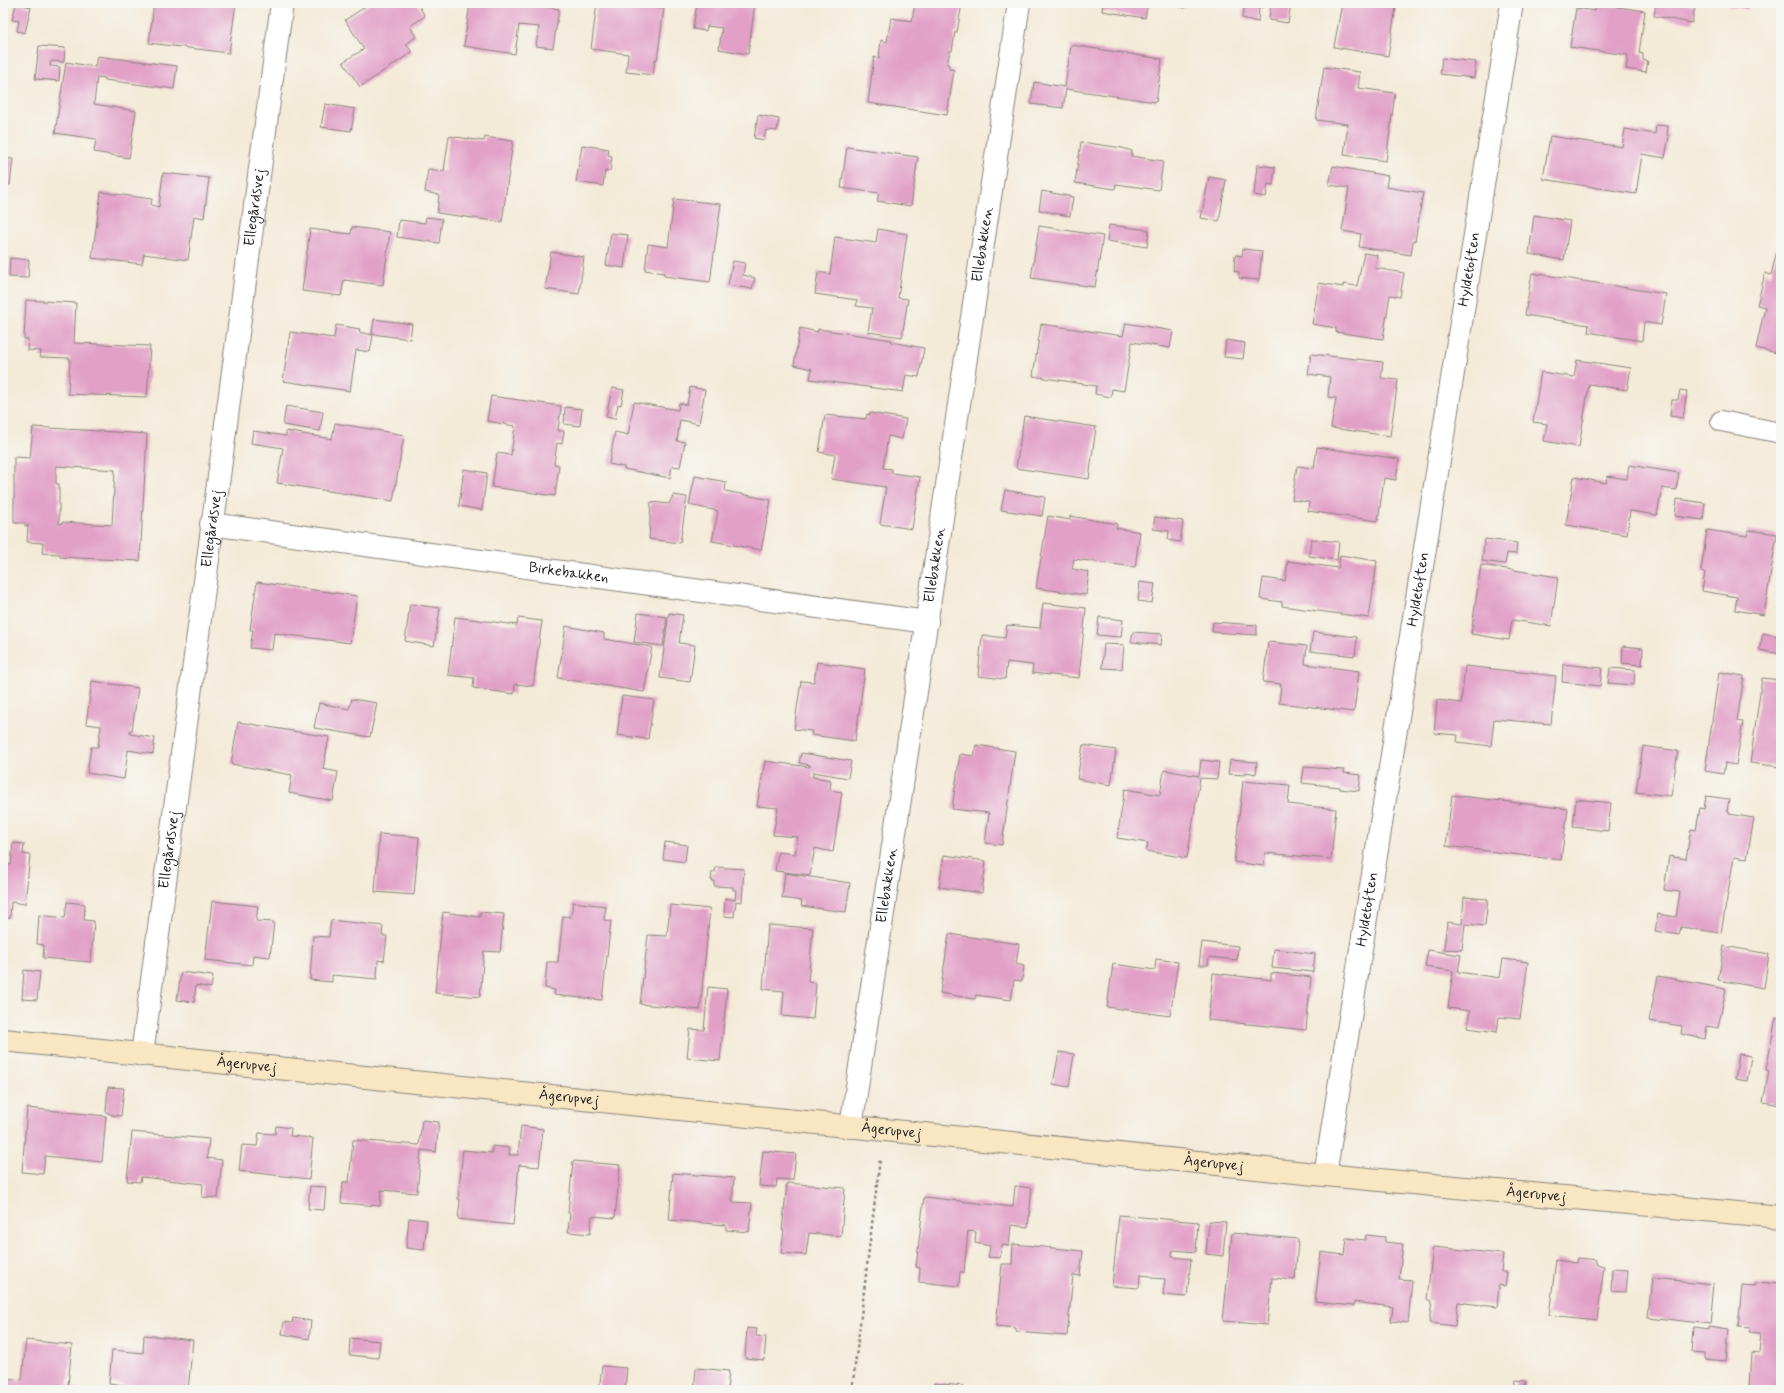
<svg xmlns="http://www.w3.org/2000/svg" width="1784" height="1393" font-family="Mynerve,sans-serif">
	<rect width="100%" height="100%" fill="#f6f6f2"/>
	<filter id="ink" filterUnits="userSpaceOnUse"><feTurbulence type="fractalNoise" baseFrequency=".025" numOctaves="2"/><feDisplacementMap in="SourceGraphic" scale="8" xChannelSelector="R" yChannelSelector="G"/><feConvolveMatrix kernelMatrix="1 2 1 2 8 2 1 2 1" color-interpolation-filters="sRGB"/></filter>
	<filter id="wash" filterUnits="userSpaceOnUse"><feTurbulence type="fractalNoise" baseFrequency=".012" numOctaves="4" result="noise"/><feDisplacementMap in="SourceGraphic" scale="16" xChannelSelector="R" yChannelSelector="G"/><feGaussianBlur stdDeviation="0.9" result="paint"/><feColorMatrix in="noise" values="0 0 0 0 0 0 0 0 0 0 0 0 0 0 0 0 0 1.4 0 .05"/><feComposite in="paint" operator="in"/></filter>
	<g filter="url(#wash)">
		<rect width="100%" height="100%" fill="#f4ead8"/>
		<g id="blocks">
			<g fill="#e2a0c7" fill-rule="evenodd">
				<polygon points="154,3 236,3 229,53 149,43"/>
				<polygon points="371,3 417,3 425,16 410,26 416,37 406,44 412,52 360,87 343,62 364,49 345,20"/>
				<polygon points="470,3 527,3 559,9 553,48 536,46 539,27 519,25 515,54 464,46"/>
				<polygon points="597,3 630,3 664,8 657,60 655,59 653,75 626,72 628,54 591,49"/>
				<polygon points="663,3 684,3 684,7"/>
				<polygon points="697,3 710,4 755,3 748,54 719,49 722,28 707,26 706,31 693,29"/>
				<polygon points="915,3 962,3 957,32 955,32 952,51 950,51 947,64 949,65 949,69 954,70 947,115 868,103 874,57 879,58 881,40 887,42 891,18 912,21"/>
				<polygon points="1103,3 1148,3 1145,18 1102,11"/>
				<polygon points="1161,3 1186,3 1185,8"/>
				<polygon points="1248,3 1264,3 1264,7 1259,7 1258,22 1242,18 1245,4"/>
				<polygon points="1271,3 1291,3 1288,23 1269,20"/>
				<polygon points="1342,3 1373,3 1396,7 1388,56 1334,47"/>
				<polygon points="1656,3 1678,3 1695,6 1692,23 1654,16"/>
				<polygon points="1729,3 1749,3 1748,9 1729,6"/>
				<polygon points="16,4 31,7 25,33 17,31 19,21 12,20"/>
				<polygon points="1597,4 1645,11 1639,53 1643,54 1643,60 1648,61 1646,72 1626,69 1628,55 1570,47 1576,8 1595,11"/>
				<polygon points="1071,45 1162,59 1156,102 1066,89 1063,108 1031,104 1034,82 1065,87"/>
				<polygon points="39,46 65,48 64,62 51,61 50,66 60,67 59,81 35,79"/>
				<polygon points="97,56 177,66 174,89 105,80 105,78 97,77 94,104 136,111 129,158 94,152 96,139 55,133 66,62 95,67"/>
				<polygon points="1442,58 1476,62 1474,78 1440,74"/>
				<polygon points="1324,67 1360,72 1358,88 1395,93 1386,161 1344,155 1348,124 1316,120"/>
				<polygon points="325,104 355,109 351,131 321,127"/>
				<polygon points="758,115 779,119 777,131 766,130 764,140 754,138"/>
				<polygon points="1656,125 1668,126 1667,135 1669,136 1665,158 1642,154 1636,194 1543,179 1550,136 1622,147 1625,129 1655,134"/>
				<polygon points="449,136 484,141 485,137 513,141 502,222 437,213 439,195 425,192 428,169 444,171"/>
				<polygon points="1081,142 1122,148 1132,151 1131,156 1163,161 1159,190 1116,184 1115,189 1075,183"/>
				<polygon points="582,145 609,149 608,155 612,156 610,171 605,171 603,186 576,182"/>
				<polygon points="847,147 918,157 911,206 877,201 879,193 841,188"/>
				<polygon points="3,158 13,159 10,185 3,184"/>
				<polygon points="1257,165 1275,167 1273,185 1268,184 1266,197 1254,195"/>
				<polygon points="1333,166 1388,176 1386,187 1423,193 1415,241 1413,241 1411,255 1359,247 1361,234 1342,231 1349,188 1329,185"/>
				<polygon points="163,173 209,178 204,218 194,216 188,260 144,254 142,264 92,258 101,192 152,199 151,205 159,207"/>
				<polygon points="1209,177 1226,180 1219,221 1201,218"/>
				<polygon points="1042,191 1073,197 1070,216 1039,210"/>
				<polygon points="674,199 721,204 710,282 664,276 664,273 645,270 648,244 668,247"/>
				<polygon points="1534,215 1570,221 1564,260 1529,254"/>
				<polygon points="426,217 442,219 439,243 397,237 399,220 425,223"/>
				<polygon points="1109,225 1149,230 1147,247 1107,241"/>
				<polygon points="1039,226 1103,236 1095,287 1031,278"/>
				<polygon points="352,227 390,232 383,285 344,280 341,296 302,291 310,229 351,234"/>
				<polygon points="878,229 907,234 898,298 908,299 902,337 868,332 872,308 856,306 857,300 815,294 818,272 830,274 835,237 876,243"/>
				<polygon points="611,233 628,235 624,268 606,265"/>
				<polygon points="1781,234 1781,354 1756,348 1765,307 1757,305 1765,273 1771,275"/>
				<polygon points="1243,249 1262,251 1259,280 1239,278 1239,272 1234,271 1235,255 1242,256"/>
				<polygon points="551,252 584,257 579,294 545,289"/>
				<polygon points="1364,253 1377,255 1375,268 1404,273 1400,297 1390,295 1383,339 1336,332 1336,328 1312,324 1319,283 1343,287 1343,284 1357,286"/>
				<polygon points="10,258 29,260 28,278 9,277"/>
				<polygon points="733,261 745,263 743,275 755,278 752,289 728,285"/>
				<polygon points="1532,273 1666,294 1661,325 1644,322 1642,341 1588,332 1589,325 1525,315"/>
				<polygon points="26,300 76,303 74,343 150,346 147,397 68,394 70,358 40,357 41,351 27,350 28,339 24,339"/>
				<polygon points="374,319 412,324 410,339 372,334"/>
				<polygon points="1126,323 1173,331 1170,348 1132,342 1124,391 1112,389 1111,397 1095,394 1096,386 1033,376 1041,324 1123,336"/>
				<polygon points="336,325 360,329 359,332 373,335 370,352 356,350 350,391 283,381 290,332 334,338"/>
				<polygon points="800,328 818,332 818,329 892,340 891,342 924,348 919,377 906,375 903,392 810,379 812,369 794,365"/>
				<polygon points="1226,340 1245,343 1243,359 1224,357"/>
				<polygon points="1311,354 1383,362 1381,378 1398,380 1390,436 1331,428 1336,398 1328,397 1330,377 1308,374"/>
				<polygon points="1577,360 1631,368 1627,390 1589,384 1579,447 1544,441 1547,424 1533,422 1541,372 1574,377"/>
				<polygon points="690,387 705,390 699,424 680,420 677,441 685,442 680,467 672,466 670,478 624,469 624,467 609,464 615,432 628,435 634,402 678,410 679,403 687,405"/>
				<polygon points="612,388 624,390 621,405 618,404 615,419 606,417"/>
				<polygon points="1680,390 1687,391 1683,418 1670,416 1672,400 1678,400"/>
				<polygon points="491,396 561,406 558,431 564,431 562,444 557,443 554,464 559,465 555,496 492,487 497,453 511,455 515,426 487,421"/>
				<polygon points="286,406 323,412 320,431 283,425"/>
				<polygon points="565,407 582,409 580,426 564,424"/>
				<polygon points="870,413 906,419 902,439 888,436 883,468 892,469 892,473 920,477 912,529 880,524 886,487 831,479 835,455 819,452 825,415 866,419 867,414 870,415"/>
				<polygon points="1024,416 1096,427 1089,479 1016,468"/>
				<polygon points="335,423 404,435 393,501 277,483 283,448 251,443 253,431 286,436 286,431 332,439"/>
				<path d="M33,427L147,434L140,561L60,557V554L42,553L43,543L27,542L28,525L25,526V523H14V457L30,458ZM56,466L115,470L112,525L62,522L61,524H59V484H56Z"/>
				<polygon points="1317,447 1399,459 1396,480 1384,478 1378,521 1308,511 1309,502 1292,500 1297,466 1314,468"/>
				<polygon points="1629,465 1679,473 1676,490 1662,488 1657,515 1630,511 1627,535 1566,525 1574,477 1606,483 1607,476 1627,479"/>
				<polygon points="464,469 487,473 482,510 459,506"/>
				<polygon points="695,476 726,482 725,491 771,500 761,550 712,541 718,511 689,505"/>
				<polygon points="1005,490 1045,497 1042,516 1001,510"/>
				<polygon points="673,495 687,497 680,543 649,539 651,502 669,504"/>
				<polygon points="1677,499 1705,503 1703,520 1675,516"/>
				<polygon points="1048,516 1070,520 1070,516 1117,524 1116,528 1140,532 1135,567 1074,559 1072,569 1089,572 1086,595 1036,588"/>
				<polygon points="1155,517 1183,521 1180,542 1168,540 1169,531 1153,529"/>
				<polygon points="1707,530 1747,536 1748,530 1777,534 1764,615 1735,610 1737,597 1702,591 1705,572 1701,571"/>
				<polygon points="1311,539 1339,542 1337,560 1309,556"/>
				<polygon points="1485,539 1517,543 1516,554 1507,553 1505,564 1482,561"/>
				<polygon points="1340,555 1377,561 1369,618 1282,606 1282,602 1260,599 1263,578 1285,581 1288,561 1338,568"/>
				<polygon points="1481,565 1558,577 1551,626 1512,620 1509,640 1471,634"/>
				<polygon points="257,582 357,596 350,643 274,633 272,650 250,648 253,630 250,630"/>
				<polygon points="1140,582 1155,584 1152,603 1138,601"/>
				<polygon points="1043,603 1086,608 1079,678 1032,673 1033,665 1007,662 1005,679 978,676 982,635 1005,638 1007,625 1040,628"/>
				<polygon points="410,604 440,608 434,646 405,641"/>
				<polygon points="638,613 667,617 663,646 634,642"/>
				<polygon points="669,613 683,615 679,643 695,645 690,682 660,678"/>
				<polygon points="455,617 517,625 518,618 542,621 533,686 515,684 514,694 473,688 474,678 448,675"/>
				<polygon points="1099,617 1123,620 1121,637 1097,635"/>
				<polygon points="1213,622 1257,625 1257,635 1212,632"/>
				<polygon points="566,626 604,633 604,639 652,647 644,692 558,678"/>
				<polygon points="1133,632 1162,634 1161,645 1131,642"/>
				<polygon points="1313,632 1357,637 1355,656 1310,651"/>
				<polygon points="1763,633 1781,637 1781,654 1759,650"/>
				<polygon points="1268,642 1307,646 1305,664 1359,671 1354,712 1279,703 1281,684 1263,682"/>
				<polygon points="1104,644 1124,645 1122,669 1102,668"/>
				<polygon points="1623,646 1643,648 1642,665 1622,663"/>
				<polygon points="817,662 865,669 855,741 811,735 812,731 794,729 801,681 814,682"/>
				<polygon points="1563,664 1602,668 1600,686 1562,682"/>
				<polygon points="1465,666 1556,676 1551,724 1494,719 1491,746 1457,742 1458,735 1434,733 1437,700 1461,703"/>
				<polygon points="1610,668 1635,670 1634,685 1608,683"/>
				<polygon points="1719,672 1744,676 1737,721 1743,722 1736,765 1725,763 1723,774 1705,771"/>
				<polygon points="1762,678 1781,680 1781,767 1750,763"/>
				<polygon points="92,681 138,688 132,730 130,730 130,734 155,738 153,754 128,750 124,779 87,773 91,747 98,747 101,726 86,724"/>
				<polygon points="622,696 654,700 648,739 617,735"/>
				<polygon points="352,699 377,703 370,737 314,728 319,703 349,709"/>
				<polygon points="238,722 329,737 323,769 338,772 333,801 289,793 292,775 231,764"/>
				<polygon points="976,745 1015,751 1002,845 985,843 989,813 952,809 960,754 974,756"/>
				<polygon points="1083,745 1116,750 1111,785 1077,779"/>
				<polygon points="1643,746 1678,751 1671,796 1636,792"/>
				<polygon points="801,753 851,761 848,778 813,772 813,777 831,780 830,790 842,792 833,852 815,848 810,875 775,871 778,852 795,854 798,837 773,835 778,808 757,806 765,761 810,767 810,765 799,763"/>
				<polygon points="1201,760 1219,762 1217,779 1200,778 1187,858 1146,851 1148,843 1117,838 1125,789 1160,795 1164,770 1199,776"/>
				<polygon points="1230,760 1257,762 1256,774 1246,772 1246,775 1228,774"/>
				<polygon points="1304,767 1344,770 1344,773 1361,775 1359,791 1340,789 1340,787 1302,783"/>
				<polygon points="1243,781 1290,785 1288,804 1336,809 1331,859 1265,853 1264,866 1234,862"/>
				<polygon points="1452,795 1568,809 1561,860 1446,846"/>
				<polygon points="1706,796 1729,799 1727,811 1729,812 1729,814 1754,818 1747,859 1734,857 1721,933 1681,927 1679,935 1655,931 1658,914 1676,917 1680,892 1664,890 1669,856 1686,859 1691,829 1696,830 1700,808 1704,809"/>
				<polygon points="1576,799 1611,803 1608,831 1573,827"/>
				<polygon points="379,834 419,837 414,895 375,892"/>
				<polygon points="665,842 687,845 685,862 663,859"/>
				<polygon points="13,843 24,844 23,854 30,855 25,904 11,902 10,918 3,918 3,863 11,865"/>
				<polygon points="944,855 986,861 982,893 939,887"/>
				<polygon points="716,867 744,869 742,902 736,901 734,917 724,916 725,898 735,900 736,890 733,890 733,887 714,886 714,881 711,880 712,872 715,872"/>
				<polygon points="785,873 850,883 846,912 801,906 802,901 782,898"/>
				<polygon points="1464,897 1488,899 1485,926 1465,924 1462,950 1444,949 1447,922 1462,924"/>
				<polygon points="212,901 258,906 256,921 274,922 270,957 253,955 252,965 205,960"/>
				<polygon points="67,902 85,904 84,920 94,921 91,962 43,958 44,945 37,944 39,915 65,918"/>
				<polygon points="573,902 606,906 604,920 611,921 602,1000 554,995 555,990 545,988 547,962 558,962 563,916 571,917"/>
				<polygon points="670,905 710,909 700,1010 640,1004 648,935 667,936"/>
				<polygon points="443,912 480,917 480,912 504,914 500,952 484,951 480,997 435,993"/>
				<polygon points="331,920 383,926 382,936 387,936 384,961 378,960 377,979 332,975 332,982 310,980 313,936 329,937"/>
				<polygon points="768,925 813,928 808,982 816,983 813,1019 782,1016 784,991 763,989"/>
				<polygon points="949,934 1019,944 1016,964 1024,966 1022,981 1014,980 1011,1000 976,995 975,999 940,993"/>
				<polygon points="1202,942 1238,946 1237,960 1209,957 1208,965 1199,965"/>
				<polygon points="1724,946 1769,954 1764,988 1718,980"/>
				<polygon points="1274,949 1315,954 1313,972 1272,968"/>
				<polygon points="1428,950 1461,955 1458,972 1500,978 1503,959 1528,962 1520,1019 1499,1017 1497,1032 1467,1028 1470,1011 1448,1008 1453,971 1425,967"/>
				<polygon points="1156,959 1178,962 1170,1016 1107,1007 1113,964 1155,970"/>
				<polygon points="24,970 40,972 37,1000 22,999"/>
				<polygon points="181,972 213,976 211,988 196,985 194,1002 177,1000"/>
				<polygon points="1213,973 1271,980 1271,973 1311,977 1306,1030 1208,1020"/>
				<polygon points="1658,976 1726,989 1718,1028 1707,1026 1705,1039 1681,1034 1682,1026 1649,1021"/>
				<polygon points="708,987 727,989 720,1061 687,1058 690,1029 704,1030"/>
				<polygon points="1776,1018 1781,1019 1781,1105 1763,1102 1769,1071 1766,1070"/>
				<polygon points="1059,1052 1074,1054 1069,1087 1053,1084"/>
				<polygon points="1739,1054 1751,1056 1747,1081 1735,1079"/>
				<polygon points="108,1087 124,1088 121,1116 112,1115 106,1112"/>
				<polygon points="27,1108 106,1116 102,1162 45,1156 43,1174 22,1172"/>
				<polygon points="422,1120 439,1122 436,1152 421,1150 417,1193 381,1190 380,1206 341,1203 343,1182 349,1182 353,1140 419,1145"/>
				<polygon points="276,1126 291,1128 290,1136 313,1138 309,1179 239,1171 242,1145 257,1146 259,1133 275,1134"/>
				<polygon points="521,1126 543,1129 539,1167 519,1165 513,1225 458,1219 460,1200 458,1199 463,1150 492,1153 492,1146 510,1148 509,1155 518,1155"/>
				<polygon points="132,1132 209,1139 207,1158 222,1160 218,1198 202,1197 203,1184 141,1177 140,1182 127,1181"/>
				<polygon points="763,1151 796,1154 793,1180 777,1179 776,1187 759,1186"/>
				<polygon points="573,1161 620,1165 615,1218 592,1216 590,1234 568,1232 570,1213 568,1213"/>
				<polygon points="673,1173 734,1178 732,1202 752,1203 749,1232 726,1230 726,1225 669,1220"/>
				<polygon points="787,1183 845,1188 841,1236 809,1233 806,1255 781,1253 784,1230 782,1230"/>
				<polygon points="310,1186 326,1187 324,1210 308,1209"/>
				<polygon points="1015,1186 1032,1188 1028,1227 1011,1225 1009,1246 1002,1245 1000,1258 988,1257 990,1246 975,1243 976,1232 968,1231 964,1272 960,1272 959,1286 919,1282 920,1268 916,1267 924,1197 1013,1207"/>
				<polygon points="1119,1215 1198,1222 1196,1252 1173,1250 1172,1257 1191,1259 1187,1297 1163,1295 1165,1279 1151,1278 1151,1276 1140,1275 1139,1288 1112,1286"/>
				<polygon points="409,1218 427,1220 424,1250 406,1248"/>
				<polygon points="1209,1221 1226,1222 1223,1256 1206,1254"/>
				<polygon points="1232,1233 1298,1239 1295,1280 1272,1278 1267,1325 1223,1321"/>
				<polygon points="1366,1235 1385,1237 1385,1242 1403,1244 1399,1279 1412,1280 1408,1323 1391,1321 1393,1307 1354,1302 1354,1306 1315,1302 1321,1252 1344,1255 1346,1238 1365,1240"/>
				<polygon points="1013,1244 1083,1251 1080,1276 1073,1275 1067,1336 1016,1332 1016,1328 996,1326 1002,1264 1012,1264"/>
				<polygon points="1433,1247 1503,1254 1501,1272 1507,1272 1505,1286 1499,1285 1497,1307 1458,1302 1455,1326 1429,1323 1432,1301 1427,1299"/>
				<polygon points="1577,1258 1596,1260 1596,1264 1604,1266 1597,1320 1549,1315 1556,1260 1576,1263"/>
				<polygon points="1612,1269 1628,1270 1626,1292 1611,1291"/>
				<polygon points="1652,1278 1714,1284 1710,1324 1648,1317"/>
				<polygon points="1755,1283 1781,1285 1781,1390 1755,1390 1756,1386 1749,1386 1751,1352 1759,1353 1761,1333 1749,1332 1750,1328 1738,1327 1742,1285 1755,1286"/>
				<polygon points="293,1318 311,1321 309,1339 282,1334 284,1322 292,1323"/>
				<polygon points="1708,1327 1729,1330 1726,1361 1705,1359 1705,1354 1692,1353 1694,1328 1708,1330"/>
				<polygon points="747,1328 757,1329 756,1336 766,1337 764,1360 745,1358"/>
				<polygon points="144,1335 193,1340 188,1390 139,1390 139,1387 109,1383 112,1350 143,1353"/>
				<polygon points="350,1338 380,1341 378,1358 349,1355"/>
				<polygon points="26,1340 72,1345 68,1385 73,1385 72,1390 5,1390 6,1378 22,1380"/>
				<polygon points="602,1366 627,1368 625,1390 599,1390"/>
				<polygon points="696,1368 729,1371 727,1390 694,1390"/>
				<polygon points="1516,1380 1526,1381 1525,1390 1514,1390"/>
				<polygon points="934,1383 963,1386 962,1390 933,1390"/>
			</g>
		</g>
	</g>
	<g filter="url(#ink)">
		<use href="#blocks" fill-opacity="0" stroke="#88837a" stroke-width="1"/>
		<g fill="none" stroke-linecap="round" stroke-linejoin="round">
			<g stroke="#88837a" stroke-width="22">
				<polyline id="lane" points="1721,421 1781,433"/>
			</g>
			<g stroke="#88837a" stroke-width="24">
				<g id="street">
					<path id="s1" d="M211,524L927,622"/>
					<path id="s2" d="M142,1055L282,3"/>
					<path id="s3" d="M851,1127L1019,3"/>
					<path id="s4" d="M1325,1175L1512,3"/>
				</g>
			</g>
			<g stroke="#88837a" stroke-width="24">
				<g id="secondary">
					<path id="s5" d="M3,1040L1325,1175L1781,1217"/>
				</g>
			</g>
			<polyline stroke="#88837a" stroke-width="2.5" stroke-dasharray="3 3" stroke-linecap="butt" points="852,1390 880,1159"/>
			<use href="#lane" stroke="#fff" stroke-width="20"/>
			<use href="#street" stroke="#fff" stroke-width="22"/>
			<use href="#secondary" stroke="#f9e7c3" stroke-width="22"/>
		</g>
	</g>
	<g text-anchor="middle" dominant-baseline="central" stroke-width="3.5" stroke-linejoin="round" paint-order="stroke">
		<g font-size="15" fill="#1c1c1c" stroke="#f6f6f2">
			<text stroke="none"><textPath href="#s2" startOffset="855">Ellegårdsvej</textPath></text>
			<text stroke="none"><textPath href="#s3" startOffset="892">Ellebakken</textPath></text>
			<text stroke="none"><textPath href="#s4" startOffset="917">Hyldetoften</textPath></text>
			<text stroke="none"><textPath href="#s2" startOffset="531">Ellegårdsvej</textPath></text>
			<text stroke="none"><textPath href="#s3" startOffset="568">Ellebakken</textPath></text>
			<text stroke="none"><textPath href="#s1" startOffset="361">Birkebakken</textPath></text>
			<text stroke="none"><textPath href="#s4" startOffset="593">Hyldetoften</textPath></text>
			<text stroke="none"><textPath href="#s2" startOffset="207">Ellegårdsvej</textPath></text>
			<text stroke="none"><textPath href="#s3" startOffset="244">Ellebakken</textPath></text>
			<text stroke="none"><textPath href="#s4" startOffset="269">Hyldetoften</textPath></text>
			<text stroke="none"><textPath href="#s5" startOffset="245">Ågerupvej</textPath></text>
			<text stroke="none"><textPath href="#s5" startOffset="569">Ågerupvej</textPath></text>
			<text stroke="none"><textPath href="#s5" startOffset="893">Ågerupvej</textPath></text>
			<text stroke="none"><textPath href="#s5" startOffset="1217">Ågerupvej</textPath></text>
			<text stroke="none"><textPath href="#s5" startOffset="1541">Ågerupvej</textPath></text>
		</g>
	</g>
	<rect width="1784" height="1393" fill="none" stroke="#f6f6f2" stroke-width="16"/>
</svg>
